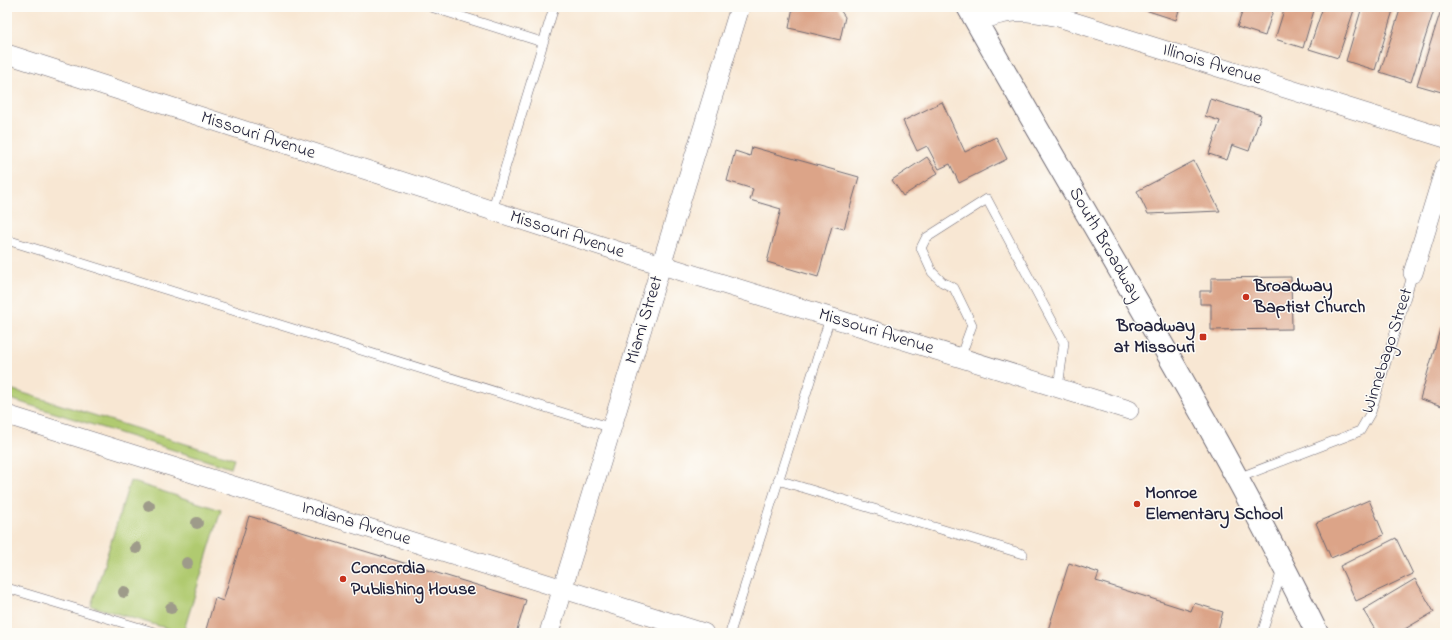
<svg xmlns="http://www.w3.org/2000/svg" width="1452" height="640" font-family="'Indie Flower',sans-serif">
	<rect width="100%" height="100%" fill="#fdfcf7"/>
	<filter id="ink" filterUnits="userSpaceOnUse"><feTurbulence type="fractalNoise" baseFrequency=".025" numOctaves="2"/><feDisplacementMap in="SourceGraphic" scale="8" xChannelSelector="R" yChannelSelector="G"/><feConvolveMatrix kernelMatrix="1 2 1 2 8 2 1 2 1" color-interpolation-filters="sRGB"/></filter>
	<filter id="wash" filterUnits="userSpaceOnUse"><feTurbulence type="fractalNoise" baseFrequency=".012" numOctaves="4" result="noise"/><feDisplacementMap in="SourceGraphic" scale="16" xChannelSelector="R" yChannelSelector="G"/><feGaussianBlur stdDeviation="0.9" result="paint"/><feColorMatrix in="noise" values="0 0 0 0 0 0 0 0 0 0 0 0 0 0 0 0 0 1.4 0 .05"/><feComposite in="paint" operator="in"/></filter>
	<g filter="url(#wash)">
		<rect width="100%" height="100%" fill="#f8e7d3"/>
		<g fill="#b0ca70" stroke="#697656">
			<polygon points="7,388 234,459 231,468 7,398"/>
			<polygon points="130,481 221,510 183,633 91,606"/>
		</g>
		<g id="blocks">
			<g fill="#dca488">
				<polygon points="793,7 838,7 845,17 840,40 789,28"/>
				<polygon points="1136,7 1180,7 1176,20"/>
				<polygon points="1244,7 1274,7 1265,36 1237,27"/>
				<polygon points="1285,7 1315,7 1303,48 1275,39"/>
				<polygon points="1323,7 1355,7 1338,58 1309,49"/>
				<polygon points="1362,7 1394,7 1375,70 1346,61"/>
				<polygon points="1401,7 1435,7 1411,82 1380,72"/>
				<polygon points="1442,7 1445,7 1445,93 1417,85"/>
				<polygon points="1210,99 1261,115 1249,151 1232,145 1227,160 1209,154 1220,121 1205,116"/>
				<polygon points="942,102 965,152 996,137 1007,159 959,183 950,164 939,169 927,146 917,151 903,121"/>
				<polygon points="752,147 859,177 844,229 832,226 818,277 767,262 781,209 750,200 753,189 727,181 735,151 750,156"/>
				<polygon points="927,157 938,173 903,196 892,180"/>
				<polygon points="1194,161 1220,211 1148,214 1137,191"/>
				<polygon points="1291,277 1292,329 1211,330 1211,304 1200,304 1200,291 1211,291 1211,278"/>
				<polygon points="1441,326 1445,328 1445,407 1420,399"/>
				<polygon points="1369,500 1384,535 1331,558 1316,523"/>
				<polygon points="249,516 526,600 516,633 205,633 215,598 223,601"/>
				<polygon points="1396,538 1413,574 1356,601 1340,566"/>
				<polygon points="1069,563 1099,573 1096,581 1191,611 1194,603 1223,612 1217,633 1047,633"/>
				<polygon points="1415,579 1434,612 1398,633 1377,633 1363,610"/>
				<polygon points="102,628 118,633 100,633"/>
			</g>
		</g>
	</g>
	<g filter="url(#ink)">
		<use href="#blocks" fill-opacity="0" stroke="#6d6770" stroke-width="1"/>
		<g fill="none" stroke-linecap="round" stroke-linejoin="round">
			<g stroke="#6d6770" stroke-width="10">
				<g id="service">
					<polyline points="431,7 542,42"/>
					<polyline points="492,211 554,7"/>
					<polyline points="7,240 612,428"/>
					<polyline points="960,358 972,325 954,288 942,282 932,272 921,248 926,238 987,199 1064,343 1058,388"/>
					<polyline points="1238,478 1360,431 1371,412 1413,273"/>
					<polyline points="778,480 1023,554"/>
					<polyline points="7,588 157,633"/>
					<polyline points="730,633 830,318"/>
					<polyline points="1262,633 1282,570"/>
				</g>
			</g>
			<g stroke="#6d6770" stroke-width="20">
				<g id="minor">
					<path d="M977,23C1006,8 1027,10 1058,17L1445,138"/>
					<polyline points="7,54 633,256 1129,410"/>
					<polyline points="1413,273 1445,168"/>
					<polyline points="7,415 704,633"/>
					<polyline points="549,633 740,7"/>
				</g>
			</g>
			<g stroke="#6d6770" stroke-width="24">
				<path id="primary" d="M968,7C1085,216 1212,418 1317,633"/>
			</g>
			<use href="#service" stroke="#fff" stroke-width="9"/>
			<use href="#minor" stroke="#fff" stroke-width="19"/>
			<use href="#primary" stroke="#fff" stroke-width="22"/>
		</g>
		<g fill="#9e9b8a">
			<circle cx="149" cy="506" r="6"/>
			<circle cx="197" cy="523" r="6"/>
			<circle cx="136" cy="548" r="6"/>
			<circle cx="187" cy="563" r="6"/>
			<circle cx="124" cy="592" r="6"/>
			<circle cx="171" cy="608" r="6"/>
		</g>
	</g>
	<g fill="#c8321e" stroke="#fdfcf7" stroke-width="1.5">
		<circle cx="1246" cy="297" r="4"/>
		<rect x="1199" y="333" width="8" height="8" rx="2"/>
		<circle cx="1137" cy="504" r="4"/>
		<circle cx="343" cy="579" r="4"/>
	</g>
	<g text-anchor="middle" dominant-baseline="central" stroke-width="3" stroke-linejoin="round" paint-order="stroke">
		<g font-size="18" fill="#22223b" stroke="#fdfcf7">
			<text transform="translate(1212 65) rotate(17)">Illinois Avenue</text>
			<text transform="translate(258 136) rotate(18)">Missouri Avenue</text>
			<text transform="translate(567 235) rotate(18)">Missouri Avenue</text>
			<text transform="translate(1105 245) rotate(60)">South Broadway</text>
			<text transform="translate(645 320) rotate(-73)">Miami Street</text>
			<text transform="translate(876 332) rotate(17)">Missouri Avenue</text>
			<text transform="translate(1388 351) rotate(-72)">Winnebago Street</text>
			<text transform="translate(356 524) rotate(17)">Indiana Avenue</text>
		</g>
		<g font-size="18" font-weight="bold" fill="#22223b" stroke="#fdfcf7" text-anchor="start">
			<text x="1254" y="287">Broadway<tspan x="1254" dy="21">Baptist Church</tspan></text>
			<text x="1195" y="327" text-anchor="end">Broadway<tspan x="1195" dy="21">at Missouri</tspan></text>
			<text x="1145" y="494">Monroe<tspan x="1145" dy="21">Elementary School</tspan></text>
			<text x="351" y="569">Concordia<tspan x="351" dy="21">Publishing House</tspan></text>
		</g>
	</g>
	<rect width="1452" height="640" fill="none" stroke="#fdfcf7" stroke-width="24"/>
</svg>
